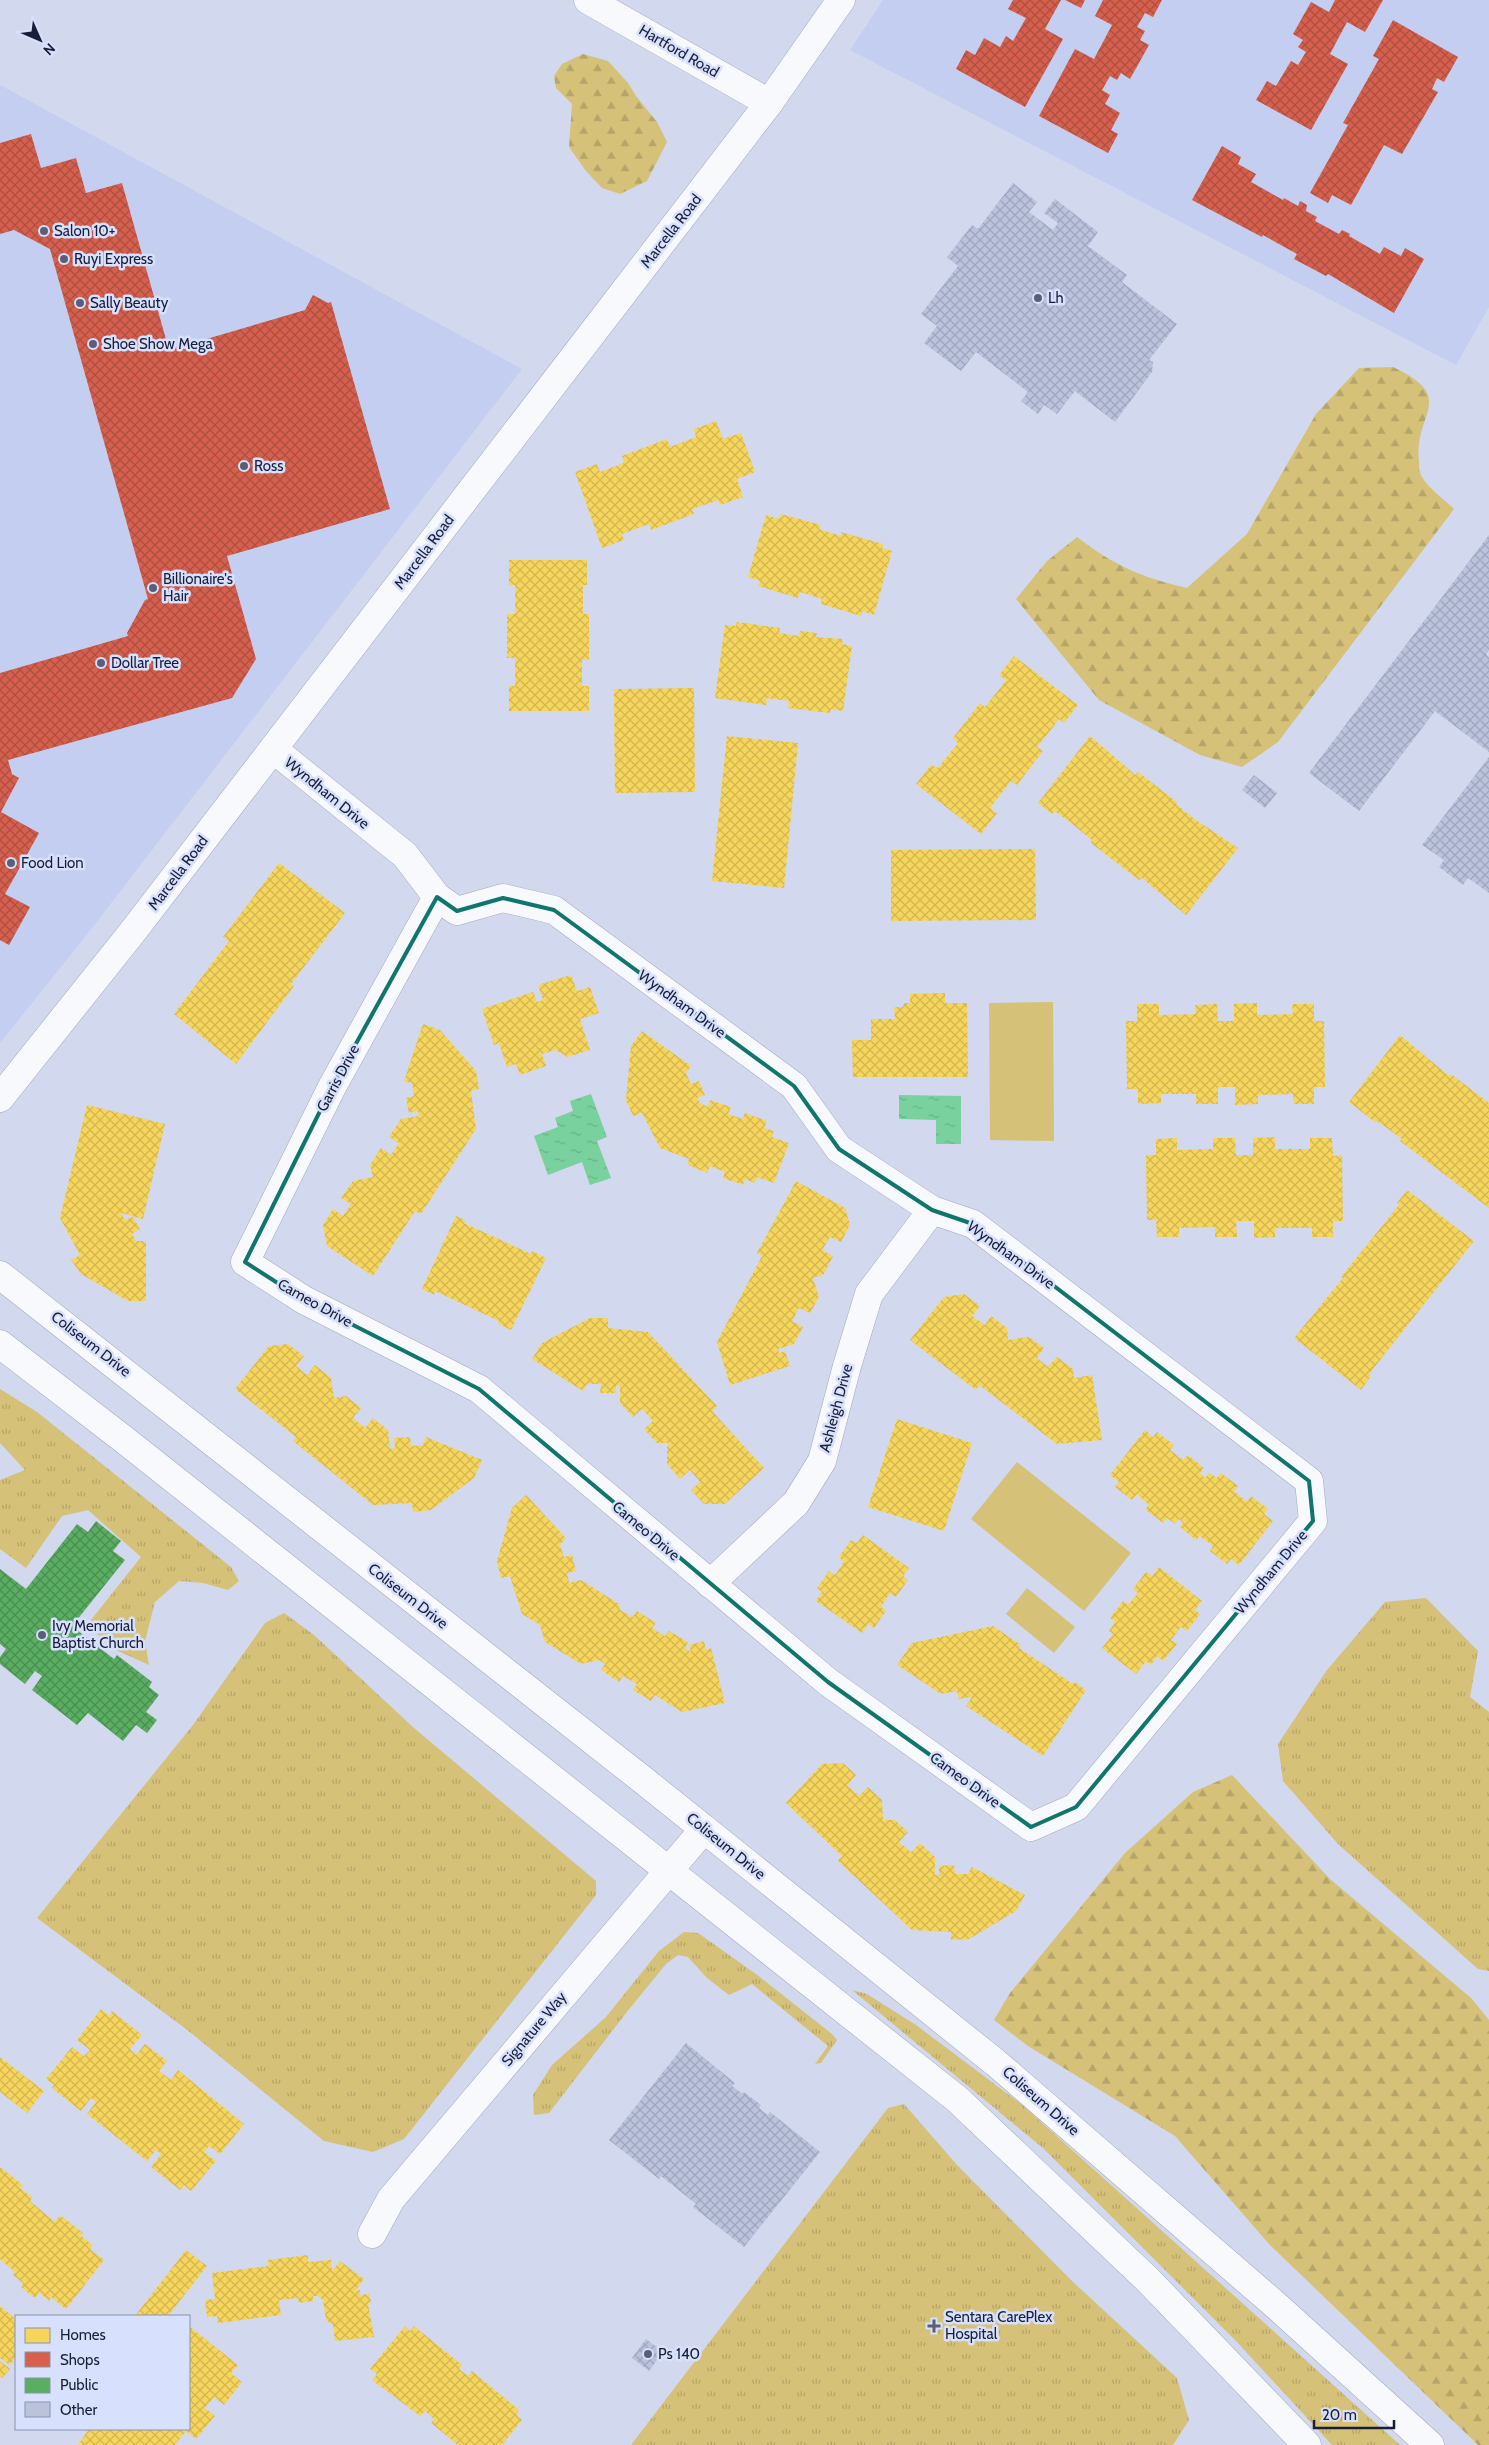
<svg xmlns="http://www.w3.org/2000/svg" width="1489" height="2445" font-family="Cabin,sans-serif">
	<defs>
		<pattern id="grass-tufts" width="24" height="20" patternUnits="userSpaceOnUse" patternTransform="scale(1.25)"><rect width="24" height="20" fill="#d5c177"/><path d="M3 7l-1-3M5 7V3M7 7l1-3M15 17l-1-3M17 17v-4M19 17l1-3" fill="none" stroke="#b6a568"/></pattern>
		<pattern id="forest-firs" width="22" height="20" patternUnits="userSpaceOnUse" patternTransform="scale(1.25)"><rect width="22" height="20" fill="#d5c177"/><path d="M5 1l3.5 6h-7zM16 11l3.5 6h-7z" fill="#b6a568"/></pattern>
		<pattern id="water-ripples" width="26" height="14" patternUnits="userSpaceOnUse" patternTransform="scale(1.25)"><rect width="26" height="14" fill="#79d19d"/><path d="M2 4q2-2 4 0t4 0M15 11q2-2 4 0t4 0" fill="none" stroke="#68b388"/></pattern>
		<pattern id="homes-cross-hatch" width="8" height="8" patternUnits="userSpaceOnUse" patternTransform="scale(1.25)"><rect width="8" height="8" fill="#f6d55c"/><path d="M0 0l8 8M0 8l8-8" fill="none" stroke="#d2b651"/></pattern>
		<pattern id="shops-cross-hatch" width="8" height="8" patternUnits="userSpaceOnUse" patternTransform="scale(1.25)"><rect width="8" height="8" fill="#d6604d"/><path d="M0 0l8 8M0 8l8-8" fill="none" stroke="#ad4f41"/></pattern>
		<pattern id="public-cross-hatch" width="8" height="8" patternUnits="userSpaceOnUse" patternTransform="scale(1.25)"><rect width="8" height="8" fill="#5aae61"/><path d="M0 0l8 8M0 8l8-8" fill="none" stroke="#498d51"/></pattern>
		<pattern id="building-cross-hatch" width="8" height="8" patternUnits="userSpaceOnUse" patternTransform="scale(1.25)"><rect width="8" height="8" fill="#bac2dc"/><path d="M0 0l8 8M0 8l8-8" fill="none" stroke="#9fa6bd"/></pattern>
	</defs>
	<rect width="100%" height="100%" fill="#d2d8ee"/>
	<g fill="#c3cef0">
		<polygon points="883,0 1489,0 1489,307 1456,365 850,50"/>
		<polygon points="0,85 522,369 85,937 0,1043"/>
	</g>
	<g fill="url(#grass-tufts)">
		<polygon points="0,1389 37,1412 231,1567 239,1581 228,1590 203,1583 179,1581 155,1602 145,1641 149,1665 118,1651 87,1625 141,1557 88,1510 62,1516 26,1568 0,1549 0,1480 25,1470 0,1443"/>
		<polygon points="1426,1598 1478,1651 1470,1697 1489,1712 1489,1971 1478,1969 1338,1844 1283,1781 1278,1744 1327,1670 1385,1602"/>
		<polygon points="284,1613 314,1635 414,1728 596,1881 596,1895 404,2139 373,2152 324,2141 186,2029 37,1918 193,1725 265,1623"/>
		<polygon points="684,1932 698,1933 756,1974 832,2034 837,2040 821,2063 815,2064 828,2046 752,1984 729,1995 707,1978 688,1957 678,1955 666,1964 626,2013 549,2113 534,2115 533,2095 552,2065 606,2017 659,1951"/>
		<polygon points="852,1990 867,1994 916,2025 1021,2104 1400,2445 1332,2445 1236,2341 1044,2149"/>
		<polygon points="904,2104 957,2165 1072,2281 1177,2378 1189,2420 1173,2445 631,2445 888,2108"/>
	</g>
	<g fill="url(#forest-firs)">
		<polygon points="583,54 608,61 628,83 636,96 657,122 667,142 647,181 620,194 602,188 586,171 569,147 572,104 556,88 554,76 562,64"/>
		<path d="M1393,367C1459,398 1413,413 1419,462C1419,466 1419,473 1422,477C1429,489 1444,499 1454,509L1278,742L1242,767L1200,755L1099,700L1016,599L1047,561L1077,537C1113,565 1143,578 1187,588L1247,534L1316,414L1359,368Z"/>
		<polygon points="1232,1775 1330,1879 1471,1998 1489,2020 1489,2445 1478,2445 1475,2442 1269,2244 1175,2136 1028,2046 994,2020 1010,1993 1125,1853 1193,1792"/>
	</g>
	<g fill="#d5c177">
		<polygon points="1053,1002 1054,1141 990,1140 989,1003"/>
		<polygon points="1017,1462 1131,1553 1084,1611 971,1519"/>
		<polygon points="1027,1588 1075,1627 1054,1653 1006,1614"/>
	</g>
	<g fill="url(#water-ripples)">
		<polygon points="591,1094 607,1137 597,1141 611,1178 590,1185 582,1162 548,1175 534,1136 558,1127 555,1118 573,1111 570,1101"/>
		<polygon points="899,1095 961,1096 961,1144 936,1144 936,1120 899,1119"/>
	</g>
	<g fill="url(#homes-cross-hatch)">
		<polygon points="716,421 723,439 741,433 755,472 737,479 743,497 720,505 719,500 692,509 694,514 651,530 649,524 622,534 624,540 602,548 575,472 597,464 600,472 624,463 622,456 667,439 670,447 678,444 696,437 694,429"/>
		<polygon points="781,514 821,525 819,529 841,536 841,532 883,544 882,548 892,551 874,615 862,611 861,616 821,604 822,599 800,592 798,598 758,586 760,581 748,577 766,515 779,519"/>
		<polygon points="509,560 587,560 587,585 583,585 583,614 589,614 589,660 582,660 582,686 589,686 589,711 509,711 509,686 515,686 515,658 507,658 507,614 515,614 515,585 509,585"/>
		<polygon points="737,622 780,628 779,633 799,636 800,631 817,633 816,637 843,639 842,644 852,646 843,711 831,709 830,713 788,708 789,701 767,698 766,705 715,698 725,625 736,626"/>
		<polygon points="1014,656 1078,705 1064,723 1059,719 1053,727 1037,747 1043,751 1017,785 1011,781 990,808 997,813 981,834 916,784 931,765 938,768 958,743 953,738 980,703 985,707 1001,687 1006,680 999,675"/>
		<polygon points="694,688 695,792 615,793 614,689"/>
		<polygon points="727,736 798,743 784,888 712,881"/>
		<polygon points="1090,736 1132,772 1135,775 1138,772 1177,802 1176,804 1193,818 1238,848 1186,915 1142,878 1139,880 1091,843 1092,840 1071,823 1055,811 1052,814 1038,803"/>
		<polygon points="1035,849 1036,920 891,921 891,850"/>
		<polygon points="279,863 345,913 291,984 294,986 236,1064 174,1014 229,941 223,937"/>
		<polygon points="571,975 577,991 590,987 599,1013 580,1019 590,1050 568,1057 555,1050 542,1054 546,1066 520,1075 516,1064 507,1067 499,1043 494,1045 482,1009 533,992 537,1002 543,1000 538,985"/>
		<polygon points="945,993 945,1003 967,1003 968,1077 853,1077 852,1040 871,1040 871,1019 895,1019 894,1007 903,1007 904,1003 910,1003 910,994"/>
		<polygon points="1257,1003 1257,1015 1293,1014 1292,1004 1314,1004 1314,1021 1324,1021 1325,1087 1314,1087 1314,1104 1294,1104 1293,1094 1258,1095 1258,1104 1235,1105 1235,1087 1218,1087 1218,1104 1196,1104 1196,1094 1161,1094 1161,1103 1138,1104 1138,1089 1127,1089 1126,1021 1137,1021 1137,1004 1159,1004 1159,1015 1196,1014 1195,1005 1217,1004 1218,1021 1234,1021 1234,1004"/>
		<polygon points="423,1024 440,1030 476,1071 479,1089 471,1091 476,1129 421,1214 415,1211 373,1276 327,1246 323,1225 333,1209 343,1216 351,1204 341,1198 353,1181 373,1177 370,1165 381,1148 391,1155 399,1143 389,1137 401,1119 419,1116 418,1111 409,1113 406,1098 414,1096 412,1083 404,1081"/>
		<polygon points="642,1031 691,1066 686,1073 691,1084 699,1081 705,1095 697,1098 700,1103 708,1107 710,1100 731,1107 728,1114 743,1119 745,1113 767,1121 764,1128 774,1131 772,1137 789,1143 774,1183 757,1177 755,1183 745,1179 743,1185 723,1178 725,1172 710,1166 707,1173 688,1165 689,1159 660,1148 642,1113 633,1116 626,1100 631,1046"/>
		<polygon points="1400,1035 1449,1076 1451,1074 1489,1103 1489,1208 1400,1141 1402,1139 1377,1121 1376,1123 1349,1102"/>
		<polygon points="87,1105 165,1124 143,1219 121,1213 125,1220 133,1217 140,1229 132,1234 136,1241 146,1241 146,1301 128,1301 81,1274 71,1260 80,1255 60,1218"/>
		<polygon points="1275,1137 1275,1149 1310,1149 1310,1138 1332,1138 1333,1156 1342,1155 1343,1221 1333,1221 1333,1237 1312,1237 1312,1228 1275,1228 1275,1237 1254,1238 1254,1221 1236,1221 1237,1237 1215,1237 1215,1227 1179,1228 1179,1237 1157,1237 1156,1220 1147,1220 1146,1155 1156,1155 1156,1139 1177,1138 1177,1150 1213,1149 1213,1138 1235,1138 1236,1155 1253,1155 1253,1138"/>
		<polygon points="796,1181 845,1208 850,1225 841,1242 830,1237 822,1250 833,1256 824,1274 813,1278 819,1297 810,1313 799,1308 792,1321 803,1327 794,1344 778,1349 779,1353 785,1351 790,1366 730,1385 717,1342 762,1256 757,1253"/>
		<polygon points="1407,1190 1474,1241 1369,1374 1371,1376 1361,1390 1294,1338 1343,1278 1341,1277 1399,1205 1397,1203"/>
		<polygon points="456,1216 465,1220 464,1223 531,1254 532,1251 546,1258 511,1330 498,1324 499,1321 435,1291 434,1295 422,1289"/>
		<polygon points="964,1294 980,1306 972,1316 985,1325 991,1316 1007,1328 1008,1340 1029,1337 1044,1348 1037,1358 1048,1367 1057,1357 1073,1369 1074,1378 1092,1375 1102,1440 1057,1444 979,1385 976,1390 910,1340 944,1297"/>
		<polygon points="590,1318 608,1318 608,1328 648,1332 717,1406 712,1411 764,1468 725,1504 704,1504 691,1490 700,1482 690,1470 680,1479 667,1464 667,1446 670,1443 657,1443 644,1429 653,1421 642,1409 633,1417 620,1403 620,1386 616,1385 616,1393 600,1393 601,1384 587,1384 583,1391 532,1359 542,1343"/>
		<polygon points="288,1344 304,1356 296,1366 307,1375 315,1365 331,1378 334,1398 346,1396 361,1408 353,1418 365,1428 373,1418 388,1430 390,1449 395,1448 394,1438 410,1437 411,1446 423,1445 426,1437 482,1460 474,1478 431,1510 413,1512 412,1503 373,1505 293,1441 296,1437 235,1389 269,1346"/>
		<polygon points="897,1419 972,1443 944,1531 868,1507"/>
		<polygon points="1145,1430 1153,1437 1157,1432 1174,1445 1170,1450 1183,1460 1188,1455 1204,1468 1200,1473 1205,1478 1209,1473 1217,1478 1221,1473 1238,1486 1234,1491 1247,1502 1251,1496 1268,1509 1264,1514 1273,1521 1239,1565 1231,1559 1227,1564 1210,1551 1213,1546 1200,1536 1196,1540 1180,1527 1183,1523 1179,1519 1175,1524 1167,1518 1163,1523 1145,1509 1149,1505 1137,1494 1132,1500 1115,1487 1119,1482 1110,1475"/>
		<polygon points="526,1495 566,1538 560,1545 564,1557 572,1555 576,1571 567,1573 569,1583 581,1580 619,1604 620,1610 633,1617 637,1611 656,1623 652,1628 665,1636 669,1631 688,1642 685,1648 691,1652 689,1645 704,1641 706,1650 711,1648 725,1703 682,1712 655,1695 651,1701 633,1690 637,1684 623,1676 619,1682 601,1670 605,1664 599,1660 581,1664 545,1642 540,1625 522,1614 510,1576 501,1578 497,1561 512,1508"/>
		<polygon points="863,1535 909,1568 903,1576 908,1580 896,1597 890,1593 881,1607 886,1611 874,1628 868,1624 862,1633 816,1601 822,1592 817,1588 829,1571 835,1575 844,1562 839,1557 851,1540 857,1543"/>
		<polygon points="1159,1567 1202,1601 1195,1610 1200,1614 1187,1631 1181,1627 1171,1640 1177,1644 1163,1661 1157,1656 1151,1665 1146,1661 1136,1674 1102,1648 1113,1634 1109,1631 1115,1622 1110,1618 1123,1601 1128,1605 1138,1593 1133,1589 1146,1572 1152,1576"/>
		<polygon points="993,1626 1021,1645 1019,1648 1073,1684 1075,1682 1086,1690 1043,1756 966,1706 972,1697 959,1699 957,1691 941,1694 897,1665 912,1643"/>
		<polygon points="843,1763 856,1775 847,1785 859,1796 868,1787 882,1800 883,1820 895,1820 908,1832 899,1842 911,1852 920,1843 935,1857 935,1875 939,1875 939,1866 954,1865 955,1874 968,1874 972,1867 1025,1895 1016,1911 969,1939 951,1940 951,1932 912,1930 838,1861 842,1856 786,1803 822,1764"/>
		<polygon points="101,2009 109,2016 112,2011 142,2035 130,2049 136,2055 145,2044 167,2061 159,2071 171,2080 178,2070 244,2124 220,2154 209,2146 204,2152 216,2161 191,2191 184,2185 180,2190 151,2167 161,2154 156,2150 147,2161 87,2114 96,2102 91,2098 81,2111 52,2088 54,2085 46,2079 72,2047 84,2056 90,2050 77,2040"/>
		<polygon points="0,2057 44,2091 27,2113 0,2092"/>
		<polygon points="0,2167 23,2185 20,2188 32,2197 30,2201 55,2222 60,2215 83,2233 81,2236 93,2245 90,2249 104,2260 66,2309 51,2297 49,2301 39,2292 35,2298 31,2295 21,2287 23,2283 13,2275 15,2272 0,2259"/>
		<polygon points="186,2250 207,2266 168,2316 135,2316"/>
		<polygon points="308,2255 308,2262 331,2260 332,2271 340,2261 364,2279 355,2291 360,2290 360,2295 369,2294 371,2302 368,2303 374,2337 335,2341 333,2325 326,2320 323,2300 318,2296 313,2296 313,2301 299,2303 298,2298 279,2300 281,2315 218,2323 217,2316 207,2317 205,2300 215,2299 212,2273 269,2266 268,2260"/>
		<polygon points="0,2306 16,2319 16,2357 10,2365 0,2358"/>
		<polygon points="189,2326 238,2365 231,2373 242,2382 224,2405 214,2397 205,2408 215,2416 196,2439 186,2431 175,2445 78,2445 89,2429 189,2429"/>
		<polygon points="405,2326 410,2331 414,2326 462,2365 459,2369 468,2376 472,2371 519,2410 516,2414 522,2420 502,2445 458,2445 431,2423 434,2419 425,2411 420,2416 372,2380 377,2374 370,2369"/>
		<polygon points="0,2361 10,2369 2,2378 0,2377"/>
	</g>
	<g fill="url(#shops-cross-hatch)">
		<polygon points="1013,0 1061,0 1045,29 1063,39 1025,107 956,69 966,50 975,55 984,38 1000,47 1006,36 1013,41 1026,18 1008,9"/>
		<polygon points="1065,0 1085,0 1081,8"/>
		<polygon points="1103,0 1162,0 1153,17 1145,13 1137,27 1145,31 1140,40 1149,45 1130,79 1121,73 1117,80 1110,76 1102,90 1110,95 1105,104 1120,113 1111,130 1118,134 1108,153 1039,116 1075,49 1094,59 1112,25 1095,16"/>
		<polygon points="1335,0 1383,0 1365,32 1347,22 1330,54 1348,64 1311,130 1256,100 1267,81 1276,86 1291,61 1298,65 1306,52 1298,47 1303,40 1293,34 1311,2 1329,12"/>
		<polygon points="1393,20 1458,57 1444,82 1437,78 1432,89 1438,92 1402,154 1384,145 1351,205 1332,195 1328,203 1310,193 1348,125 1343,123 1379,59 1373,56"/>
		<polygon points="31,134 41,168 76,158 86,193 122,183 169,350 305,310 313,295 328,303 331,302 390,509 227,556 256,659 232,698 8,760 12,774 19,778 1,812 39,833 5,894 30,907 9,945 0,940 0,673 128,636 127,633 145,600 148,599 50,249 14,230 0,234 0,143"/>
		<polygon points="1222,146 1241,157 1238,164 1256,174 1251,182 1283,200 1284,198 1298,206 1300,201 1307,205 1306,211 1317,217 1315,221 1339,234 1342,230 1350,234 1349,236 1380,254 1384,247 1401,256 1405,248 1424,259 1394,313 1328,274 1326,276 1294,259 1297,254 1263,235 1262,237 1192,200"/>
	</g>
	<polygon fill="url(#public-cross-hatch)" points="96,1521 121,1541 113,1551 125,1560 72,1626 114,1659 117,1655 152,1682 149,1687 159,1695 146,1712 157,1720 147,1733 136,1725 123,1741 88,1713 77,1725 32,1690 42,1676 35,1671 25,1684 0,1664 0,1657 6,1649 0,1644 0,1569 26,1589 77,1524 88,1532"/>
	<g fill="url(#building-cross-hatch)">
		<polygon points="1013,183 1037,202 1029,212 1053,230 1058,223 1044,213 1055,199 1098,232 1088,246 1127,275 1122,282 1177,324 1149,360 1153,362 1152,372 1115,422 1075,391 1057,414 1044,405 1038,414 1021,401 1028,392 976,352 961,371 924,343 937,326 921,314 958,266 947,257 972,225 978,229"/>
		<polygon points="1489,535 1489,650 1486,654 1489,657 1489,752 1435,711 1359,811 1309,773"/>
		<polygon points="1489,757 1489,893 1468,878 1463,885 1439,867 1444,860 1422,845"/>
		<polygon points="1254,775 1277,793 1265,808 1242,790"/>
		<polygon points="686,2043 735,2083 732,2086 743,2094 744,2092 761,2105 759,2108 768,2115 770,2112 820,2152 744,2247 693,2207 696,2204 661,2176 659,2179 609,2140"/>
		<polygon points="646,2339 663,2352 649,2371 632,2358"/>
	</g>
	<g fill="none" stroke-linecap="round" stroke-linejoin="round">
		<g stroke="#a3a9be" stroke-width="29">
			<g id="minor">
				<polyline points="588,0 769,103"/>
				<polyline points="273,749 405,855 437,897 457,911 503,898 554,910 794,1086 839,1149 932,1210 973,1224 1309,1481 1313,1521 1076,1807 1031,1827 828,1682 479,1389 304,1300 245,1262 332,1087 437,897"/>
				<polyline points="0,1098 134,930 769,103 841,0"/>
				<polyline points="0,1275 643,1780 996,2063 1279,2308 1430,2445"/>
				<polyline points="0,1344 122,1438 957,2099 1148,2280 1307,2445"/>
				<polyline points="710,1584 796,1503 822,1461 847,1366 869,1294 932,1210"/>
				<polyline points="372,2234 391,2199 704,1829"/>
			</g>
		</g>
		<use href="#minor" stroke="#f8f9fc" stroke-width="28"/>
	</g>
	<path fill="none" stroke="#0f766e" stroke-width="4" stroke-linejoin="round" d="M437,897L457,911L503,898L554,910L794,1086L839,1149L932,1210L973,1224L1309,1481L1313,1521L1076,1807L1031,1827L828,1682L479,1389L304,1300L245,1262L332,1087Z"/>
	<g fill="#595f77" stroke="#d7e0fc" stroke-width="2">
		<circle cx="44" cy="231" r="5"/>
		<circle cx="64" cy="259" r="5"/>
		<circle cx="1038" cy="298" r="5"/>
		<circle cx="80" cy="303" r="5"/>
		<circle cx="93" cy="344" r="5"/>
		<circle cx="244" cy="466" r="5"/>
		<circle cx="153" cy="588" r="5"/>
		<circle cx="101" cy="663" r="5"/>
		<circle cx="11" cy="863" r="5"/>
		<circle cx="42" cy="1635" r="5"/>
		<path d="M931.5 2318.5h5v5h5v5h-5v5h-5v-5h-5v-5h5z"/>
		<circle cx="648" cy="2354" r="5"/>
	</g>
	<g text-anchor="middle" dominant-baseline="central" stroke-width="5" stroke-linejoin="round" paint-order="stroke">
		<g font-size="15" fill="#181e37" stroke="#d7e0fc">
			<text transform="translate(679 51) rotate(30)">Hartford Road</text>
			<text transform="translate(671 231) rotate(-52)">Marcella Road</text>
			<text transform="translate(424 552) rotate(-53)">Marcella Road</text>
			<text transform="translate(327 793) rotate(39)">Wyndham Drive</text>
			<text transform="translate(178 873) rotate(-53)">Marcella Road</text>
			<text transform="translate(682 1004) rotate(36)">Wyndham Drive</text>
			<text transform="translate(338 1078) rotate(-62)">Garris Drive</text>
			<text transform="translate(1011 1255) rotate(36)">Wyndham Drive</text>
			<text transform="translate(315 1303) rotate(29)">Cameo Drive</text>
			<text transform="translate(91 1344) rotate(38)">Coliseum Drive</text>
			<text transform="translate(836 1408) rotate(-75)">Ashleigh Drive</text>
			<text transform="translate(646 1531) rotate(40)">Cameo Drive</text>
			<text transform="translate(1271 1572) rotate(-50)">Wyndham Drive</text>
			<text transform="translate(408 1596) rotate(38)">Coliseum Drive</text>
			<text transform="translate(965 1780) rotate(36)">Cameo Drive</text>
			<text transform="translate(726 1846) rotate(39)">Coliseum Drive</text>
			<text transform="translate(534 2029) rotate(-50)">Signature Way</text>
			<text transform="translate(1041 2101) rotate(41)">Coliseum Drive</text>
		</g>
		<g font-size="15" fill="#181e37" stroke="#d7e0fc" text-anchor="start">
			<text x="54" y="231">Salon 10+</text>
			<text x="74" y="259">Ruyi Express</text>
			<text x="1048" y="298">Lh</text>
			<text x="90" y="303">Sally Beauty</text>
			<text x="103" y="344">Shoe Show Mega</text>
			<text x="254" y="466">Ross</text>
			<text x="163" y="579">Billionaire's<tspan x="163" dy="17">Hair</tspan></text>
			<text x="111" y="663">Dollar Tree</text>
			<text x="21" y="863">Food Lion</text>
			<text x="52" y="1626">Ivy Memorial<tspan x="52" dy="17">Baptist Church</tspan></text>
			<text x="945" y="2317">Sentara CarePlex<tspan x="945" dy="17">Hospital</tspan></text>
			<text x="658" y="2354">Ps 140</text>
		</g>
	</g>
	<rect x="15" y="2315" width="175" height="115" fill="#d7e0fc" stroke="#8b92ad"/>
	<rect x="25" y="2328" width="25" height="15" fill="#f6d55c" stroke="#8b92ad"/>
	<text x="60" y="2340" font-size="15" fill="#181e37">Homes</text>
	<rect x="25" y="2352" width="25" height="15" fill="#d6604d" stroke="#8b92ad"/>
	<text x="60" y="2365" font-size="15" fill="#181e37">Shops</text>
	<rect x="25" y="2378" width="25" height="15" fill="#5aae61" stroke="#8b92ad"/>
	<text x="60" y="2390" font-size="15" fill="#181e37">Public</text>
	<rect x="25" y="2402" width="25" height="15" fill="#bac2dc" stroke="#8b92ad"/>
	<text x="60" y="2415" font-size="15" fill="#181e37">Other</text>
	<g transform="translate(40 40) rotate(135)" stroke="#d7e0fc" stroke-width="4" paint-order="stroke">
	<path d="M0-4L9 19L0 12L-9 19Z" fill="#181e37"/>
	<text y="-8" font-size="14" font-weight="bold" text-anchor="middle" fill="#181e37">N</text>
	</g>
	<path d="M1314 2420v8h80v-8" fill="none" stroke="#181e37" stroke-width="2.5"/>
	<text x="1322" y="2420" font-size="15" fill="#181e37" stroke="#d7e0fc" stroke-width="4" paint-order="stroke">20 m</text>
</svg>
